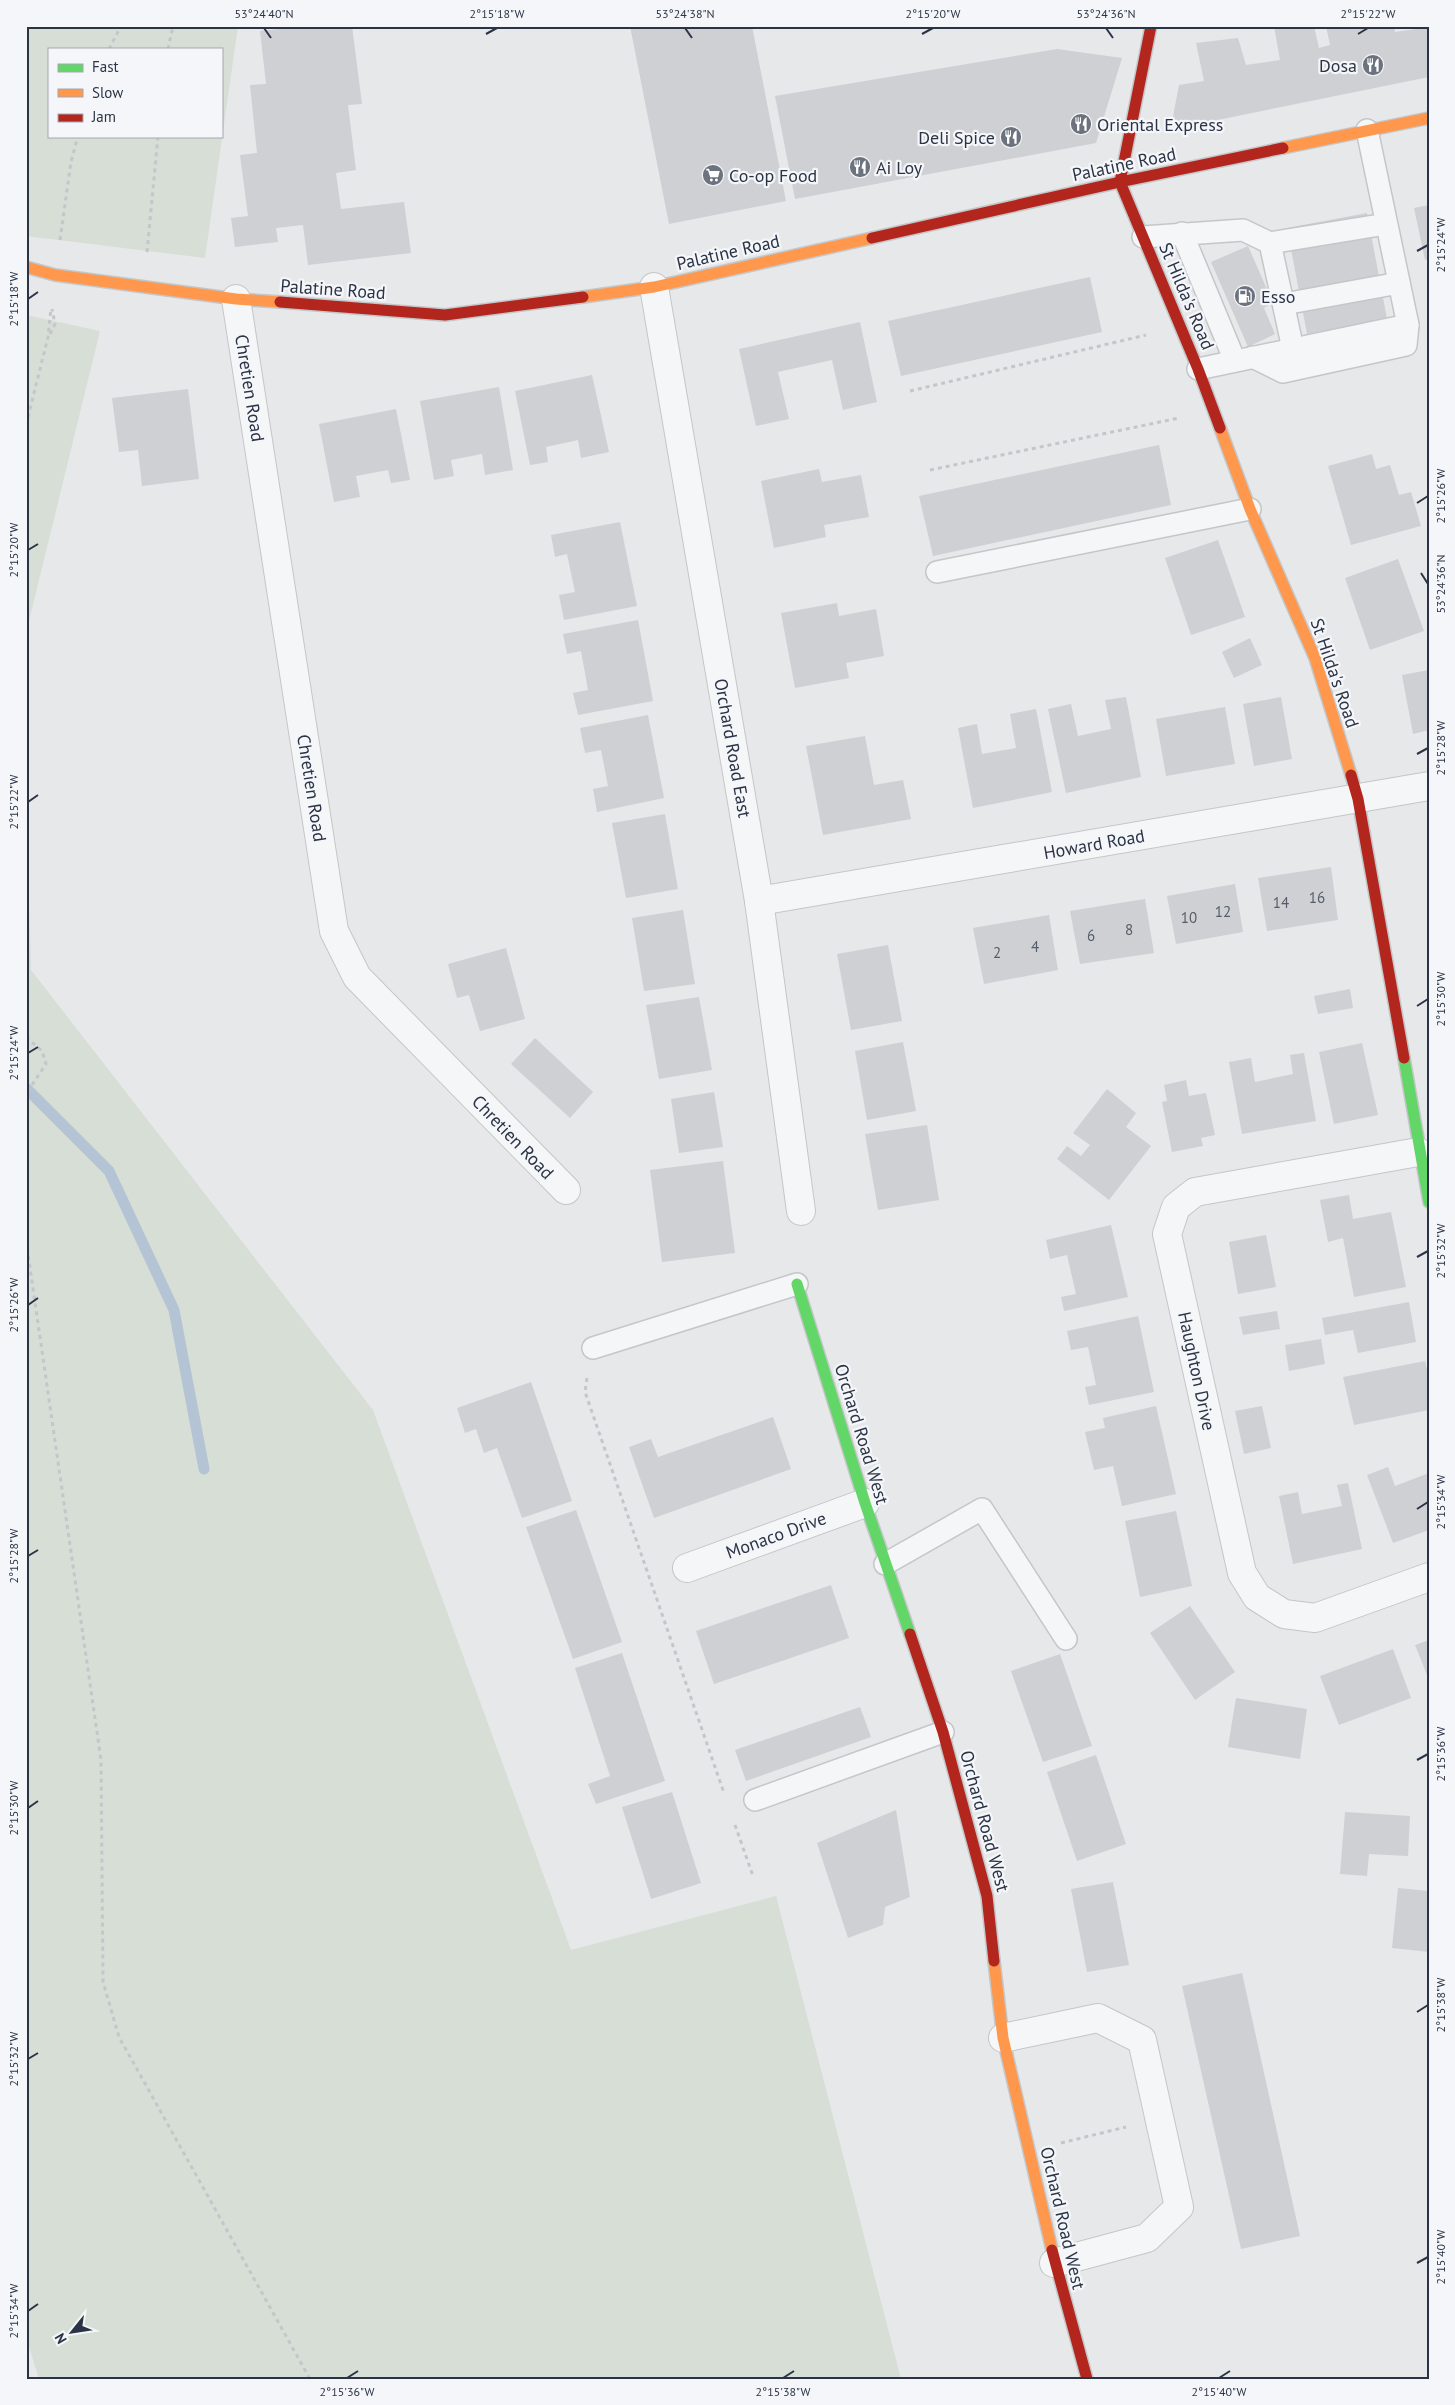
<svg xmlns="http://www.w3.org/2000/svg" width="1455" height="2405" font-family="'PT Sans',sans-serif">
	<rect width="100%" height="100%" fill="#e6e8ea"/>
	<g fill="#d6ded6" fill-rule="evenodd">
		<path d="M26,26H238L205,258L26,236ZM49,49H221V136H49Z"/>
		<polygon points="26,315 100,331 26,633"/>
		<polygon points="26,802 31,970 373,1410 571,1950 776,1896 901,2379 39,2379 26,2337"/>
	</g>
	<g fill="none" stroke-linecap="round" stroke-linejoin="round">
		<polyline stroke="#b4c4d5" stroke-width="11" points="26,1088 109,1171 174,1310 204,1469"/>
	</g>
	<g fill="#ced0d3">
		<polygon points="279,26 352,26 362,104 348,105 356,170 336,173 341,209 404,202 411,253 308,265 303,225 276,228 278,242 235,247 231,218 248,216 240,155 257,153 250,85 266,84 260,31 279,29"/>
		<polygon points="630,26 752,26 786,201 669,224"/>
		<polygon points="1274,26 1314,26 1319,48 1330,45 1326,26 1394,26 1395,32 1416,29 1416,26 1429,26 1429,77 1183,127 1172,122 1179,85 1204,81 1196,43 1238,38 1246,65 1280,60"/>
		<polygon points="1057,49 1122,58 1096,143 795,199 775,96"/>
		<polygon points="1429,205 1429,259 1425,260 1414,208"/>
		<polygon points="1367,213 1387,319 1307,334 1287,228"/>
		<polygon points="1248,246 1273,303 1264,308 1275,334 1248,347 1211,262"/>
		<polygon points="1090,277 1102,332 901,376 888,321"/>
		<polygon points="860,322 877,402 843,410 832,360 778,372 789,419 756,426 739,349"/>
		<polygon points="592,375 609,452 581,458 578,440 546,447 548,462 530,465 515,391"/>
		<polygon points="499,387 513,470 485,475 482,454 451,460 454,476 434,480 420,401"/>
		<polygon points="188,389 199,479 142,486 138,450 119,452 112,398"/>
		<polygon points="396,409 410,480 391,483 388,470 356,476 360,497 334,502 319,424"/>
		<polygon points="1159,445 1171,505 933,556 919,496"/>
		<polygon points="1372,454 1376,469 1390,465 1399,495 1411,492 1421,526 1351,545 1328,466"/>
		<polygon points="819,469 822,482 861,475 869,517 824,525 826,537 774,548 761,481"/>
		<polygon points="620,522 637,606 564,620 559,595 575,592 567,554 555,557 551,535"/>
		<polygon points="1218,540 1245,617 1191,635 1165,558"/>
		<polygon points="1398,559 1424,631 1370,650 1345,578"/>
		<polygon points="837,603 839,616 876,609 884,656 846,663 849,678 795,688 781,613"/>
		<polygon points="638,620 653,701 578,715 573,693 588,690 581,651 567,654 563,634"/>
		<polygon points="1250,638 1262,665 1234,678 1222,652"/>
		<polygon points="1429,670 1429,730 1413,734 1402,675"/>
		<polygon points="1126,697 1141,777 1066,793 1048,709 1071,704 1078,736 1111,729 1105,700"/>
		<polygon points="1281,697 1292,759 1254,766 1243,704"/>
		<polygon points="1225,707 1235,764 1166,776 1156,719"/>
		<polygon points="1036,709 1052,792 973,808 958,728 977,724 982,754 1016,748 1010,714"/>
		<polygon points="648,715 664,798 597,812 593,789 608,786 601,750 585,753 580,728"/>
		<polygon points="865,736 874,785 903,780 911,819 823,835 806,746"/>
		<polygon points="665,814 678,889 626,898 612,823"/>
		<polygon points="1331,867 1338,920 1267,931 1258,878"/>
		<polygon points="1235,884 1243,932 1176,944 1167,896"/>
		<polygon points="1145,899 1154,953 1080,964 1070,911"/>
		<polygon points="683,910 695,984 644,991 632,918"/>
		<polygon points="1049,915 1058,970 984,984 973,928"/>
		<polygon points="888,945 902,1021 851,1030 837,954"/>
		<polygon points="506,948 525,1019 480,1031 469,995 457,998 448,964"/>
		<polygon points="1350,989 1353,1008 1318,1014 1314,996"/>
		<polygon points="699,997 712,1070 659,1079 646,1005"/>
		<polygon points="535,1038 593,1092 570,1118 511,1064"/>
		<polygon points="903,1042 916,1111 867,1120 855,1051"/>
		<polygon points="1362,1043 1378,1115 1334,1124 1319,1052"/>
		<polygon points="1304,1053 1316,1121 1242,1134 1229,1062 1251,1058 1255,1082 1293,1074 1290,1055"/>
		<polygon points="1186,1080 1189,1096 1206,1093 1215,1135 1201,1138 1203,1146 1172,1152 1162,1102 1167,1101 1164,1085"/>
		<polygon points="1107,1089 1136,1113 1126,1127 1151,1146 1109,1200 1057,1159 1067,1146 1081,1156 1090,1145 1073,1133"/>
		<polygon points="714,1092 723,1147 679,1153 671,1099"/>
		<polygon points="927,1125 939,1200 878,1210 865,1134"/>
		<polygon points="723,1161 735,1253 662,1262 650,1170"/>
		<polygon points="1349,1195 1353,1219 1391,1212 1406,1287 1354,1297 1343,1238 1328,1242 1320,1200"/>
		<polygon points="1111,1225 1128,1297 1064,1311 1061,1297 1076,1294 1067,1255 1050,1259 1046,1240"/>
		<polygon points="1266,1235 1276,1287 1238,1294 1229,1242"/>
		<polygon points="1409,1302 1416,1342 1358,1353 1353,1330 1325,1335 1322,1318"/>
		<polygon points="1277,1311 1280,1329 1243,1335 1239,1317"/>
		<polygon points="1138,1316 1154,1392 1089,1405 1085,1387 1096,1385 1088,1347 1071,1350 1067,1331"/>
		<polygon points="1321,1339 1325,1364 1289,1371 1285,1345"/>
		<polygon points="1425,1361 1429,1378 1429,1410 1354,1425 1343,1377"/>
		<polygon points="531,1382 572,1501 522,1518 497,1448 484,1453 476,1429 465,1433 457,1408"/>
		<polygon points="1156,1406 1176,1494 1122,1506 1113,1466 1094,1470 1085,1432 1105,1428 1103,1418"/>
		<polygon points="1262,1406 1271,1448 1244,1454 1235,1411"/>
		<polygon points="773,1417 791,1469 654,1518 629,1447 651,1439 658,1457"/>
		<polygon points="1388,1467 1395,1486 1429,1473 1429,1530 1393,1543 1367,1475"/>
		<polygon points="1348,1483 1362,1549 1293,1564 1279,1496 1298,1492 1302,1514 1342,1506 1337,1485"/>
		<polygon points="576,1510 622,1642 573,1659 526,1527"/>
		<polygon points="1176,1511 1192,1586 1140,1597 1125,1521"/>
		<polygon points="831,1585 849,1638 714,1684 696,1631"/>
		<polygon points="1190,1606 1235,1672 1195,1700 1150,1633"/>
		<polygon points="1429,1640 1429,1680 1415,1645"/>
		<polygon points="1393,1649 1411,1698 1339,1725 1320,1676"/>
		<polygon points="622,1653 665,1781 596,1804 588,1784 610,1776 575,1668"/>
		<polygon points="1060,1654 1092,1746 1043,1762 1011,1671"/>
		<polygon points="1236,1698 1307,1709 1300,1759 1228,1747"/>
		<polygon points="860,1707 871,1737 746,1781 735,1750"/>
		<polygon points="1096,1755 1126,1844 1077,1861 1047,1772"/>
		<polygon points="672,1792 701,1883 651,1899 622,1807"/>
		<polygon points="896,1810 910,1897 885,1907 883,1925 848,1938 817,1843"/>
		<polygon points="1345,1812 1410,1816 1408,1856 1369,1854 1367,1876 1340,1874"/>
		<polygon points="1113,1882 1129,1965 1087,1972 1071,1889"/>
		<polygon points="1398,1888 1429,1891 1429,1952 1392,1948"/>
		<polygon points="1242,1973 1300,2236 1241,2249 1182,1986"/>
	</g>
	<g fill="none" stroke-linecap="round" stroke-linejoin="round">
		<g stroke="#c4c6c8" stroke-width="24">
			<g id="lane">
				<polyline points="1182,233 1235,361"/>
				<polyline points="1143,237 1243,230 1270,243 1293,349"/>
				<polyline points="1270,243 1386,224"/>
				<polyline points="1284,304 1399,283"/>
				<polyline points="1253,357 1283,372 1406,345 1408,325"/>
				<polyline points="1198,369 1408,325 1367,130"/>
				<polyline points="937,572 1250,509"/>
				<polyline points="593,1348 797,1284"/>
				<polyline points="885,1564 982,1509 1066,1639"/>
				<polyline points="755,1800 943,1732"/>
			</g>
		</g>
		<g stroke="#c4c6c8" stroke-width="30">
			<g id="street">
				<polyline points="654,287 759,901 801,1211"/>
				<polyline points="236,299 334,931 357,977 566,1190"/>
				<polyline points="759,901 1429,786"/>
				<polyline points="1418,1152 1195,1192 1176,1207 1167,1234 1242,1573 1257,1597 1284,1614 1315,1618 1429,1577"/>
				<polyline points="687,1568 865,1503"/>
				<polyline points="1003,2038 1098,2018 1142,2040 1179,2207 1147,2238 1054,2263"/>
			</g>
		</g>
		<g stroke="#c4c6c8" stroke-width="14">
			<g id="fast">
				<polyline points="1404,1058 1429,1202"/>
				<polyline points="797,1284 865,1503 910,1634"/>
			</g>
		</g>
		<g stroke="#c4c6c8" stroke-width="14">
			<g id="slow">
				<polyline points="1283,148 1429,118"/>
				<polyline points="26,267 55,275 236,299 280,302"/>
				<polyline points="583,297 654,287 872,238"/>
				<polyline points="1220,428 1250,509 1315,658 1351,775"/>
				<polyline points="994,1961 1003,2038 1052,2250"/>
			</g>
		</g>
		<g stroke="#c4c6c8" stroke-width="14">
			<g id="jam">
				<polyline points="1151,26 1120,182 1198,369 1220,428"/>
				<polyline points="872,238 1120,182 1283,148"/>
				<polyline points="280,302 445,315 583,297"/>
				<polyline points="1351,775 1358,799 1404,1058"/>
				<polyline points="910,1634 943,1732 987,1896 994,1961"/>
				<polyline points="1052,2250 1087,2379"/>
			</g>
		</g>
		<g stroke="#c5c6ca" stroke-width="3" stroke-dasharray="4 4" stroke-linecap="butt">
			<polyline points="109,49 121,26"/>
			<polyline points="168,49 173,26"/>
			<polyline points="60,240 71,162 78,136"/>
			<polyline points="147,252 158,136"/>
			<polyline points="50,334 55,324 52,309"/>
			<polyline points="910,391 1146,335"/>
			<polyline points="26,425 48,337 51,308"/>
			<polyline points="930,470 1179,418"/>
			<polyline points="26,1037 42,1051 46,1064 26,1094"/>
			<polyline points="26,1240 101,1760 103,1982 119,2037 310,2379"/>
			<polyline points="587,1378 585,1392 724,1793"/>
			<polyline points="735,1825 753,1876"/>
			<polyline points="1061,2143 1126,2127"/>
		</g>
		<use href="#lane" stroke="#f5f6f7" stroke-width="21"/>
		<use href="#street" stroke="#f5f6f7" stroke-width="28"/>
		<use href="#fast" stroke="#63d668" stroke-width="11"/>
		<use href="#slow" stroke="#ff974d" stroke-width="11"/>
		<use href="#jam" stroke="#b3261e" stroke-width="11"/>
	</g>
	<path fill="none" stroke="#2b3445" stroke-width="2" d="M264,28L271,38M685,28L692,38M1106,28L1113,38M486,34L497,28M922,34L933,28M1358,34L1368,28M1417,251L1428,245M28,299L38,292M1417,503L1428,496M28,550L38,544M1421,573L1428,584M1417,754L1428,748M28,802L38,795M1417,1006L1428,999M28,1053L38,1047M1417,1257L1428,1251M28,1305L38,1298M1417,1509L1428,1502M28,1556L38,1550M1417,1760L1428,1754M28,1808L38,1801M1417,2012L1428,2005M28,2059L38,2053M1417,2263L1428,2257M28,2311L38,2304M347,2378L358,2371M783,2378L794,2371M1219,2378L1230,2371"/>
	<defs>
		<g id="restaurant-disc" transform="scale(1.125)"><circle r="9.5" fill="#6c737f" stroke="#f4f6f9"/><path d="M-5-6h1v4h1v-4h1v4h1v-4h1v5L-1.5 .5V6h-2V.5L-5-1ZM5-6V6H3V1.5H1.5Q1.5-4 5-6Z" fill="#fff"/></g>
		<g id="supermarket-disc" transform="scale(1.125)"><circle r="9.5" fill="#6c737f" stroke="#f4f6f9"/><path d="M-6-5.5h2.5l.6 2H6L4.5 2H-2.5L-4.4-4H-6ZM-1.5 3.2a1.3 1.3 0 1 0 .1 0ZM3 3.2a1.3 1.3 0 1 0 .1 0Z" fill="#fff"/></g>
		<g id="fuel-disc" transform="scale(1.125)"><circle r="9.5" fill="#6c737f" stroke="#f4f6f9"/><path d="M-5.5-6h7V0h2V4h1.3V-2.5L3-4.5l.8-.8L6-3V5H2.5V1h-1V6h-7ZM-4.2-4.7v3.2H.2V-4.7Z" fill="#fff"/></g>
	</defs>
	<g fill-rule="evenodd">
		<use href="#restaurant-disc" x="1373" y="65"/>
		<use href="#restaurant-disc" x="1081" y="124"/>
		<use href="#restaurant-disc" x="1011" y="137"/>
		<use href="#restaurant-disc" x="860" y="167"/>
		<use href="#supermarket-disc" x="713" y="175"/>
		<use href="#fuel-disc" x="1245" y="296"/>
	</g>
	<g text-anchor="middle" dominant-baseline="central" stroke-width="4.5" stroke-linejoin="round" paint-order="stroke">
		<g font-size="15" fill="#545c69">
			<text x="1317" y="897">16</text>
			<text x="1281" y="902">14</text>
			<text x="1223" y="911">12</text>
			<text x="1189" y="917">10</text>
			<text x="1129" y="929">8</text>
			<text x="1091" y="935">6</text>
			<text x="1035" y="946">4</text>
			<text x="997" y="952">2</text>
		</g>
		<g font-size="18" fill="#2b3445" stroke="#f4f6f9" text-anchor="start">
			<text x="1357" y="65" text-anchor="end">Dosa</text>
			<text x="1097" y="124">Oriental Express</text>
			<text x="995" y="137" text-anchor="end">Deli Spice</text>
			<text x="876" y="167">Ai Loy</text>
			<text x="729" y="175">Co-op Food</text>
			<text x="1261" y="296">Esso</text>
		</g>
		<g font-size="18" fill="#2b3445" stroke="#f4f6f9">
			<text transform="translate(1124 164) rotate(-12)">Palatine Road</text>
			<text transform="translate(728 252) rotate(-13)">Palatine Road</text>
			<text transform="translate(333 289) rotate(4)">Palatine Road</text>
			<text transform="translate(1187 296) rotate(67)">St Hilda's Road</text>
			<text transform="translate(250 388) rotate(81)">Chretien Road</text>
			<text transform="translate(1335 673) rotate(71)">St Hilda's Road</text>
			<text transform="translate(733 748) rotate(80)">Orchard Road East</text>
			<text transform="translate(312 788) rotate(81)">Chretien Road</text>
			<text transform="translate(1094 844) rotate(-10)">Howard Road</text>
			<text transform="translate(513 1137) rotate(46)">Chretien Road</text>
			<text transform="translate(1197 1371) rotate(78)">Haughton Drive</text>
			<text transform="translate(862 1434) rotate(73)">Orchard Road West</text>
			<text transform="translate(776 1535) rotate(-20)">Monaco Drive</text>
			<text transform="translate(985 1821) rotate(75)">Orchard Road West</text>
			<text transform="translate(1063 2218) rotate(77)">Orchard Road West</text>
		</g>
	</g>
	<rect width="1455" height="2405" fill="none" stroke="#f4f6f9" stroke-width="55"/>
	<rect x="48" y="48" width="175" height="90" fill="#f4f6f9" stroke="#a4a8b1"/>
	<rect x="58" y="64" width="25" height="8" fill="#63d668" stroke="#a4a8b1"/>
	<text x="92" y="72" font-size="15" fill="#2b3445">Fast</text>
	<rect x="58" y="89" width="25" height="8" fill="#ff974d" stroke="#a4a8b1"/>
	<text x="92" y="98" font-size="15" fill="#2b3445">Slow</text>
	<rect x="58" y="114" width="25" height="8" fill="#b3261e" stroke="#a4a8b1"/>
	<text x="92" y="122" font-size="15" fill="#2b3445">Jam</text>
	<g transform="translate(72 2332) rotate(240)" stroke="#f4f6f9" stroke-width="4" paint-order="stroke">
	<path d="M0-4L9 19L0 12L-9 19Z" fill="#2b3445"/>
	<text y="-8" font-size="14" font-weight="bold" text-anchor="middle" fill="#2b3445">N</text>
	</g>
	<rect x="28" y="28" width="1400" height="2350" fill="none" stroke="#2b3445" stroke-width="2"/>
	<g font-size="12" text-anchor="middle" fill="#2b3445">
		<text x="264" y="18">53°24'40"N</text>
		<text x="497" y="18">2°15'18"W</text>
		<text x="685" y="18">53°24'38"N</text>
		<text x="933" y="18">2°15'20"W</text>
		<text x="1106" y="18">53°24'36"N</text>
		<text x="1368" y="18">2°15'22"W</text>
		<text transform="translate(1441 245) rotate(-90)" y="4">2°15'24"W</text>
		<text transform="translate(14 299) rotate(-90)" y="4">2°15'18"W</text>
		<text transform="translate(1441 496) rotate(-90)" y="4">2°15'26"W</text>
		<text transform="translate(14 550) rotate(-90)" y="4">2°15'20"W</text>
		<text transform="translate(1441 584) rotate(-90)" y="4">53°24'36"N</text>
		<text transform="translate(1441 748) rotate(-90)" y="4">2°15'28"W</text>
		<text transform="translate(14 802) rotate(-90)" y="4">2°15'22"W</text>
		<text transform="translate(1441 999) rotate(-90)" y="4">2°15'30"W</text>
		<text transform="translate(14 1053) rotate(-90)" y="4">2°15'24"W</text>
		<text transform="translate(1441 1251) rotate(-90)" y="4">2°15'32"W</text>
		<text transform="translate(14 1305) rotate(-90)" y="4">2°15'26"W</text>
		<text transform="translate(1441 1502) rotate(-90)" y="4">2°15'34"W</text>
		<text transform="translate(14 1556) rotate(-90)" y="4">2°15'28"W</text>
		<text transform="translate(1441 1754) rotate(-90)" y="4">2°15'36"W</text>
		<text transform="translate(14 1808) rotate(-90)" y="4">2°15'30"W</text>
		<text transform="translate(1441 2005) rotate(-90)" y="4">2°15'38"W</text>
		<text transform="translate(14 2059) rotate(-90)" y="4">2°15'32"W</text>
		<text transform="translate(1441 2257) rotate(-90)" y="4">2°15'40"W</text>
		<text transform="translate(14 2311) rotate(-90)" y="4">2°15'34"W</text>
		<text x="347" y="2396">2°15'36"W</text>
		<text x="783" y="2396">2°15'38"W</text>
		<text x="1219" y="2396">2°15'40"W</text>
	</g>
</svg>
